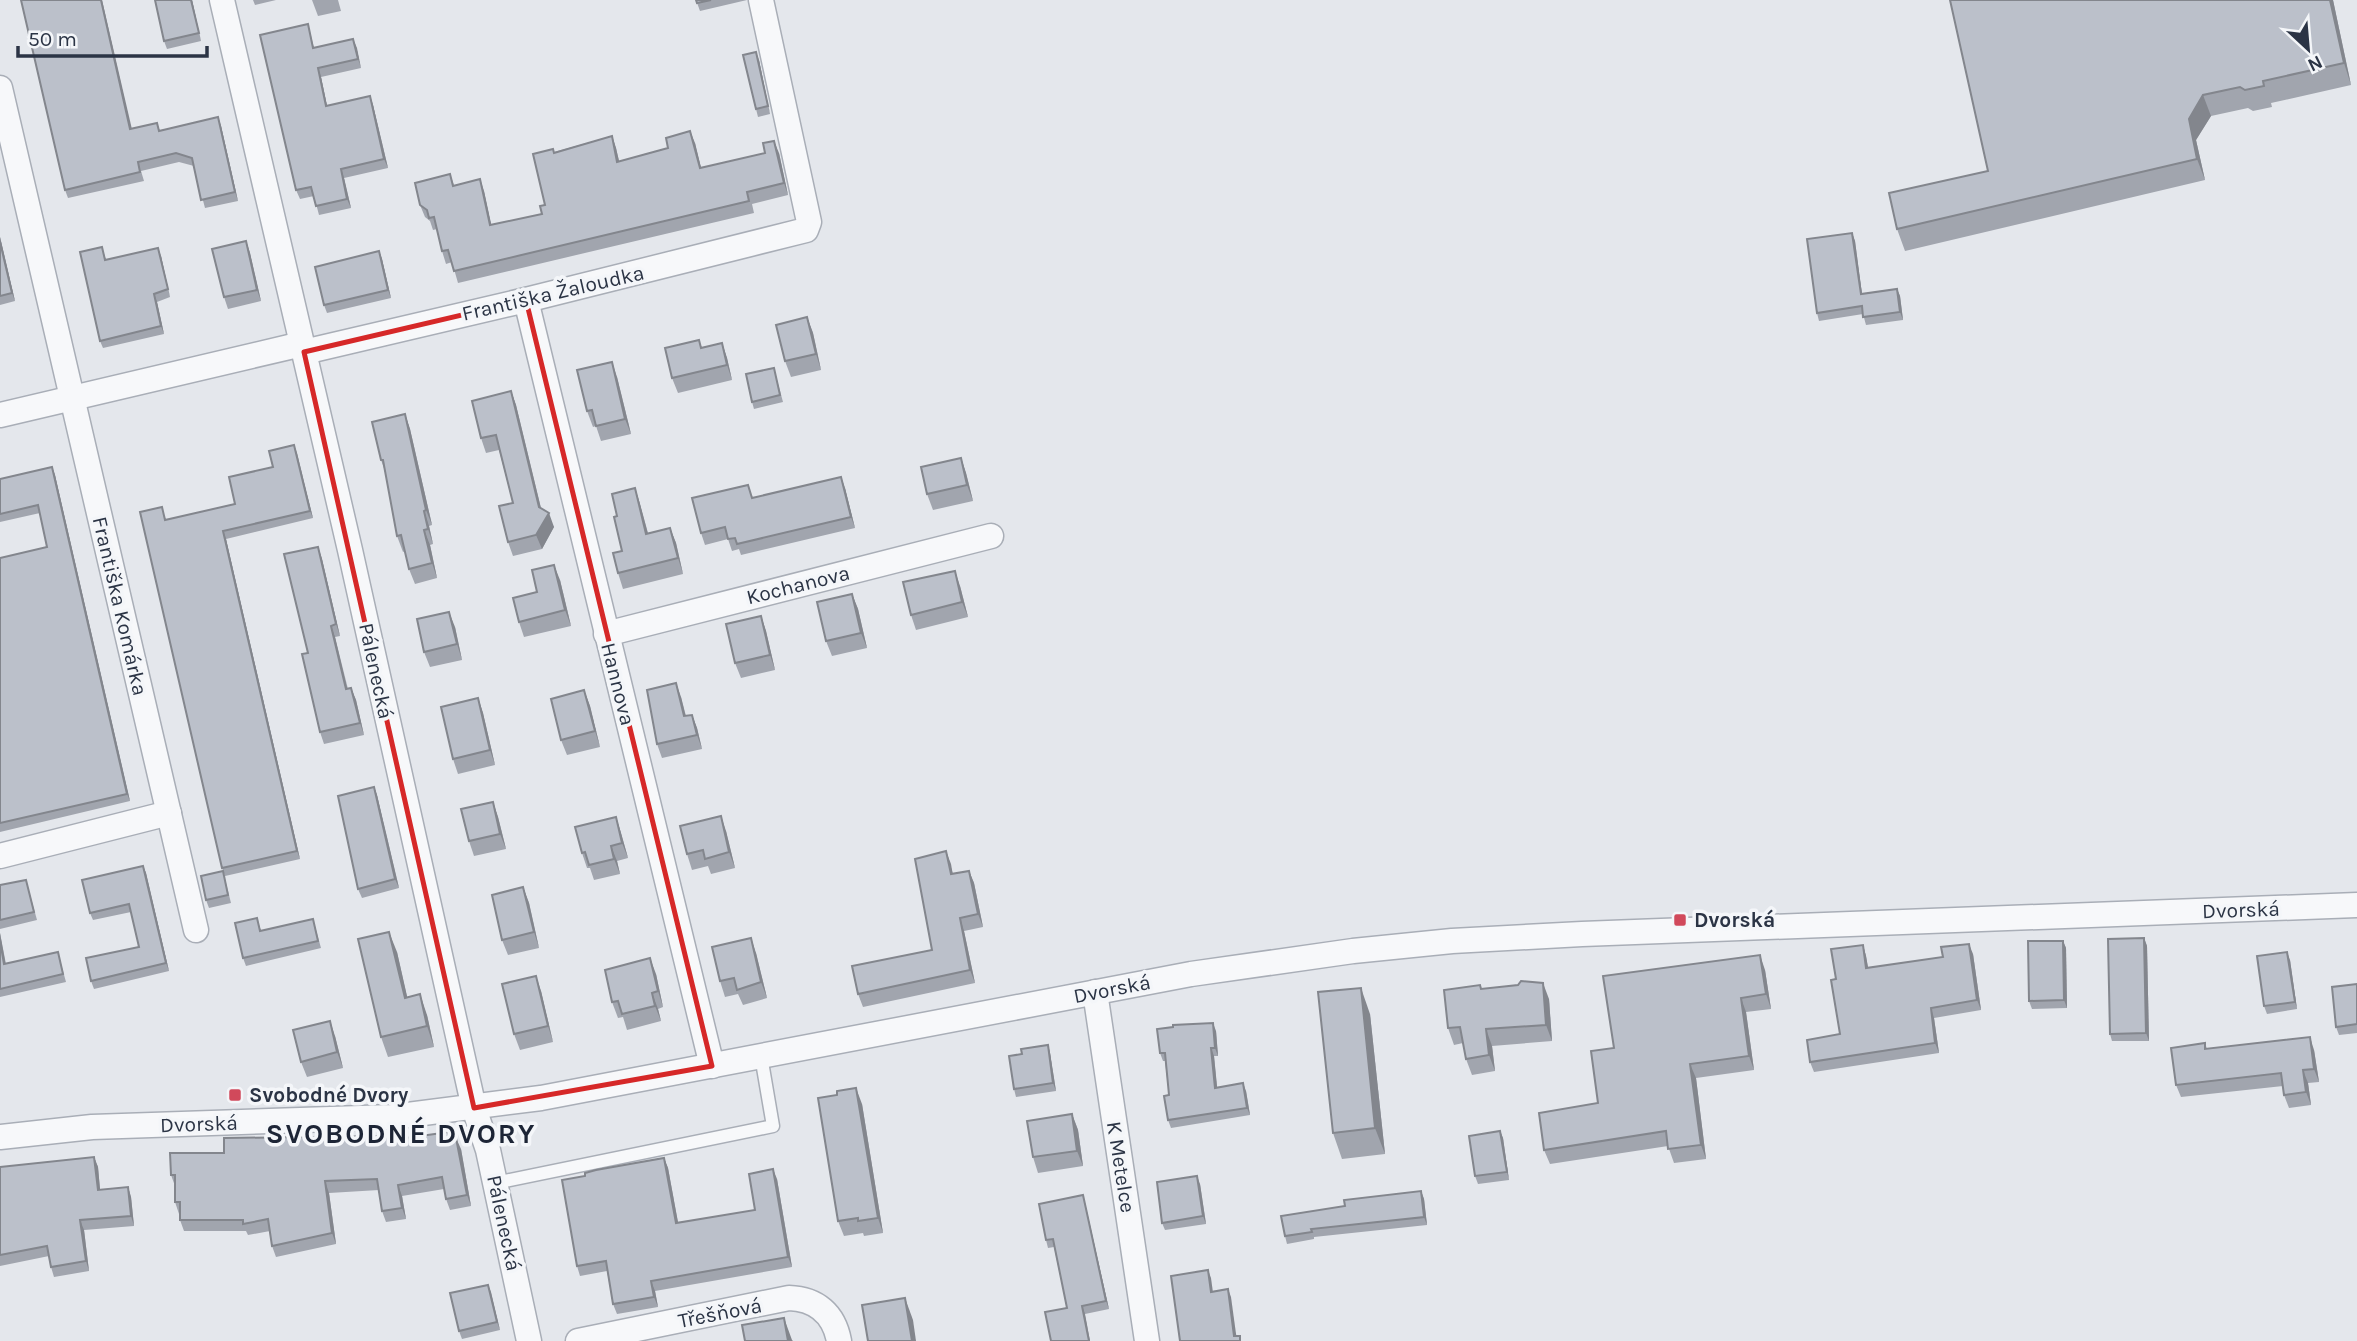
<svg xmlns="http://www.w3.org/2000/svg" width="2357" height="1341" font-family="Karla,sans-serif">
	<rect width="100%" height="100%" fill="#e4e7ec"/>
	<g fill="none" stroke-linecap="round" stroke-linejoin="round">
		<g stroke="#a9aeb7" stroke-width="15">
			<polyline id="service" points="495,1183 773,1126 761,1056"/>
		</g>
		<g stroke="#a9aeb7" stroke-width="27">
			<g id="minor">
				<polyline points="222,0 350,550 474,1108 488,1150 529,1341"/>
				<polyline points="0,88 196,930"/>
				<polyline points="526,300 712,1066"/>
				<polyline points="304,352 526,300 806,230 809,222 761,0"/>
				<polyline points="0,415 302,344"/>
				<polyline points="606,634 991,536"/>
				<polyline points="0,856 169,813"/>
				<polyline points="1095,992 1147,1341"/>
				<polyline points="0,1137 92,1127 392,1117 541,1098 1191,974 1353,951 1452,941 1582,934 2357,905"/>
				<path d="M578,1341L789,1298C817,1299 834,1314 839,1341"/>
			</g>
		</g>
		<use href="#service" stroke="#f7f8fa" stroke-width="12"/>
		<use href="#minor" stroke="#f7f8fa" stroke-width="24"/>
	</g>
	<g fill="#a1a5ae">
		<polygon points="155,0 192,0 201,41 167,49 164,41"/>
		<polygon points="253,0 276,0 255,5"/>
		<polygon points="312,0 338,0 341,11 318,16"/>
		<polygon points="696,0 747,0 700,11"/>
		<polygon points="1950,0 2333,0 2351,85 2271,103 2272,107 2253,111 2248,108 2211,116 2196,140 2205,180 1905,251 1897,229 1988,171"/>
		<polygon points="308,24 314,48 353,39 361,68 321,77 327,106 370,96 373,105 388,168 344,178 351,208 319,215 314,196 300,199 296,190"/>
		<polygon points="759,60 770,114 758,117 756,109"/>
		<polygon points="218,117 221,126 238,201 205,208 194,166 179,162 141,171 144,181 68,198 65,190 131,129 160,131"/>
		<polygon points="612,136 616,148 619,161 695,143 701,168 779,153 788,195 752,204 754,213 458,283 452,262 446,264 442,251 437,229 433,230 430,221 425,217 420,205 450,174 454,185 484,191 491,225 542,214 545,205 554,152"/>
		<polygon points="1852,233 1855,241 1862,294 1897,289 1900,296 1903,320 1866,325 1863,314 1819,321 1817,313"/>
		<polygon points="0,237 15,301 0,305"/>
		<polygon points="246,241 250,253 261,301 228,309 224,297"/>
		<polygon points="102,247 106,260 161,256 170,297 157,302 164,334 103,348 100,341"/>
		<polygon points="379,251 382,259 391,298 327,313 324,305"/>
		<polygon points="807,317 813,333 821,370 791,377 785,361"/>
		<polygon points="722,343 727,358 732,380 678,393 672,378"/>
		<polygon points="776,376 783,402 754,409 752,402"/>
		<polygon points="617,377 631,434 601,441 596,426 593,427 587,411"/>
		<polygon points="511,391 516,405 541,508 554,527 542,549 513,556 508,542 513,503 499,450 486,453 481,438"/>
		<polygon points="405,414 410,429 432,525 429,526 433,544 430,545 437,578 415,584 409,569 405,551 403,552 397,536 385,471 381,460"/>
		<polygon points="294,445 313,518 226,539 300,859 225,876 222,868 165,515 166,520 235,504"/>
		<polygon points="961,458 966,473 973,501 933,510 927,494"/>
		<polygon points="52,467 55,475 130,801 0,832 0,558 47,547 40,513 0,522 0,479"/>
		<polygon points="635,488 640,504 648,533 670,528 676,543 683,574 623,589 618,573 622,551 617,516"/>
		<polygon points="845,488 855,528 741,555 739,549 732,551 728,539 705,545 701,533 753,498"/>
		<polygon points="318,547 322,559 340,636 335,637 348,689 351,688 356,700 364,735 324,744 320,732 308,653"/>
		<polygon points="560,580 571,626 524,637 519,622 537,592"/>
		<polygon points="960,586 968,617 916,630 911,615"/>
		<polygon points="852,594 858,609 867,648 832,656 826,641"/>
		<polygon points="761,616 766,631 775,670 741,678 735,663"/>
		<polygon points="455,627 462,660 430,667 424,652"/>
		<polygon points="584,690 590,706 600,747 567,755 561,740"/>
		<polygon points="681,697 686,716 692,715 697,728 702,749 662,758 657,744"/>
		<polygon points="478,698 483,713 495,765 458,774 453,759"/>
		<polygon points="374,787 377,795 399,888 362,898 358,889"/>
		<polygon points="493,802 498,817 506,849 474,856 469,841"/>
		<polygon points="616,817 621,833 628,858 617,861 620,874 594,880 590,868 587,868 582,853"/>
		<polygon points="726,831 735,868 711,874 708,866 692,870 687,854"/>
		<polygon points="946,851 953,874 969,871 974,883 983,927 964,931 975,983 863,1007 858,994 932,950"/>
		<polygon points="143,866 146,873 169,971 94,989 91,981 139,947 131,912 93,920 90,913"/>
		<polygon points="223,871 231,903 209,908 206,900"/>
		<polygon points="26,880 37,920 0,929 0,885"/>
		<polygon points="523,887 529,903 539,948 508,955 502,940"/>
		<polygon points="257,918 261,931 313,919 321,948 246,966 243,958"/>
		<polygon points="0,933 6,964 60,960 66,982 0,997"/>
		<polygon points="2144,938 2147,946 2149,1041 2112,1041 2110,1034"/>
		<polygon points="2063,941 2066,948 2067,1008 2032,1009 2029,1001"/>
		<polygon points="1863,945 1866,956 1868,968 1973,954 1981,1010 1934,1018 1939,1053 1814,1072 1810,1062 1840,1034"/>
		<polygon points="397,952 407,997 427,1015 434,1047 388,1057 381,1037"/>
		<polygon points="756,953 767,998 743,1005 738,994 725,997 720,981"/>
		<polygon points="2290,960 2297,1009 2267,1014 2264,1006"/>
		<polygon points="1765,970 1771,1009 1746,1012 1754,1070 1696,1078 1706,1159 1674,1163 1668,1146 1550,1164 1544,1150 1598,1103 1614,1048"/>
		<polygon points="656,974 663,1007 658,1009 661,1021 627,1030 623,1017 618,1018 612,1002"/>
		<polygon points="2357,984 2357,1033 2339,1035 2336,1027"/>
		<polygon points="1481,988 1549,999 1552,1041 1492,1046 1495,1071 1472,1075 1466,1059 1463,1043 1454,1045 1448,1028"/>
		<polygon points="541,991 553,1042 520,1050 514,1034"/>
		<polygon points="1370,1014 1385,1154 1342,1159 1333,1133"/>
		<polygon points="1216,1031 1218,1056 1214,1056 1217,1088 1246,1091 1250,1115 1171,1128 1168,1120 1169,1095 1165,1061 1163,1061 1160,1053"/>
		<polygon points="335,1036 343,1068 307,1077 301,1062"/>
		<polygon points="2205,1043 2207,1049 2314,1050 2319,1082 2308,1083 2311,1105 2289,1108 2284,1095 2283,1086 2181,1097 2176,1085"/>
		<polygon points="1048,1045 1050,1053 1056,1091 1016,1097 1014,1089 1022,1054"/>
		<polygon points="862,1104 883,1233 864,1236 863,1233 844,1236 838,1221"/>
		<polygon points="1072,1114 1078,1130 1083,1166 1038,1173 1033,1157"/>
		<polygon points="1500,1131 1503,1138 1509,1180 1478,1184 1475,1176"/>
		<polygon points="391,1136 392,1139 461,1149 471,1206 450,1210 446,1199 444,1189 402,1196 406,1219 386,1222 382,1211 379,1190 329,1193 336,1244 276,1257 272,1246 270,1231 248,1235 246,1231 184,1231 180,1220 180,1213 179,1214 175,1202 175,1186 171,1175 224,1153"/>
		<polygon points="94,1157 98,1167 100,1190 128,1187 131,1197 134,1226 84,1230 89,1271 54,1277 51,1267 49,1256 0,1266 0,1167"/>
		<polygon points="664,1158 668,1168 678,1223 755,1210 777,1179 792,1267 655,1291 658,1307 617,1314 613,1304 607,1271 580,1276 577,1266 585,1176"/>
		<polygon points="1200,1184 1206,1224 1165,1230 1162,1223"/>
		<polygon points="1421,1191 1424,1199 1427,1225 1314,1237 1314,1239 1287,1244 1285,1236 1345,1206"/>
		<polygon points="1085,1203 1109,1309 1085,1314 1067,1308 1054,1247 1048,1248 1046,1240"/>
		<polygon points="488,1285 500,1330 462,1339 459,1331"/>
	</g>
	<g fill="#83868d">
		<polygon points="101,0 102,0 134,138 130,129"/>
		<polygon points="191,0 192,0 201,41 199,33"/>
		<polygon points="2330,0 2333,0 2351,85 2344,63"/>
		<polygon points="353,39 357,48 361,68 358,59"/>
		<polygon points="756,52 759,60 770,114 768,106"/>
		<polygon points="318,68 321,77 329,115 326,106"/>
		<polygon points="2203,95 2211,116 2196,140 2205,180 2197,159 2189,119"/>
		<polygon points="370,96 373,105 388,168 384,159"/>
		<polygon points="218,117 221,126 238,201 235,192"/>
		<polygon points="690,131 695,143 704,180 700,168"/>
		<polygon points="612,136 616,148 622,174 617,162"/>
		<polygon points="774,141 779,153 788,195 784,183"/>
		<polygon points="341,169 344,178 351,208 347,199"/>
		<polygon points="480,179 484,191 494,237 490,225"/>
		<polygon points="1852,233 1855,241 1863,302 1861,294"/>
		<polygon points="0,237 15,301 12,293 0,242"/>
		<polygon points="246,241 250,253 261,301 257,290"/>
		<polygon points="158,248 161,256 170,297 168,289"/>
		<polygon points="379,251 382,259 391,298 388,290"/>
		<polygon points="1897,289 1900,296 1903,320 1900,312"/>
		<polygon points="154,294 157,302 164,334 161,326"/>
		<polygon points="807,317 813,333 821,370 816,354"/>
		<polygon points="722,343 727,358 732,380 727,365"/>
		<polygon points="612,362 617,377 631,434 625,419"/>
		<polygon points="511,391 516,405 544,521 549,513 554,527 542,549 536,535 539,507"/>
		<polygon points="405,414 410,429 432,525 426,510"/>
		<polygon points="294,445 297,453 313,518 310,511"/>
		<polygon points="961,458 966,473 973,501 967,485"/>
		<polygon points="52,467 55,475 130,801 127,794"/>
		<polygon points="841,477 845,488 855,528 851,517"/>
		<polygon points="635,488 640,504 652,549 646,534"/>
		<polygon points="424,511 429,526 433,544 428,529"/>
		<polygon points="670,528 676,543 683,574 678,558"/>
		<polygon points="424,530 430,545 437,578 432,563"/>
		<polygon points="223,531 226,539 300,859 297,851"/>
		<polygon points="318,547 322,559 340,636 336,624"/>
		<polygon points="554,565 560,580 571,626 565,610"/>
		<polygon points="955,571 960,586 968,617 962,602"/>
		<polygon points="852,594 858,609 867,648 861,633"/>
		<polygon points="449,612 455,627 462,660 457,644"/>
		<polygon points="761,616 766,631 775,670 770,655"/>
		<polygon points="331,626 335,637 350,701 346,689"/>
		<polygon points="676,683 681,697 689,730 684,716"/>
		<polygon points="351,688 356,700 364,735 360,723"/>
		<polygon points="584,690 590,706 600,747 595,731"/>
		<polygon points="478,698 483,713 495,765 490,750"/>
		<polygon points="692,715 697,728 702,749 697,735"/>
		<polygon points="374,787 377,795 399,888 395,879"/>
		<polygon points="493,802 498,817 506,849 500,834"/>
		<polygon points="721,816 726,831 735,868 729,852"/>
		<polygon points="616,817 621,833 628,858 622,843"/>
		<polygon points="611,846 617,861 620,874 614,859"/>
		<polygon points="946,851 951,864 955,887 951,874"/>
		<polygon points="143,866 146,873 169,971 166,963"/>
		<polygon points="969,871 974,883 983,927 978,914"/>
		<polygon points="523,887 529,903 539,948 534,932"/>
		<polygon points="960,918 964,931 975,983 970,970"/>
		<polygon points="389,932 397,952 412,1018 405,998"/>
		<polygon points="0,933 7,972 4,964 0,941"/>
		<polygon points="751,938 756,953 767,998 761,982"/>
		<polygon points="2144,938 2147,946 2149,1041 2146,1033"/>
		<polygon points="2063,941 2066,948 2067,1008 2064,1000"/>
		<polygon points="1969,944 1973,954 1981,1010 1977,1000"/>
		<polygon points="1863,945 1866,956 1870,978 1866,968"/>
		<polygon points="2287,952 2290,960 2297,1009 2295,1002"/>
		<polygon points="1760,955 1765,970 1771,1009 1766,994"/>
		<polygon points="650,958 656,974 663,1007 658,991"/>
		<polygon points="536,976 541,991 553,1042 548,1026"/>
		<polygon points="1543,983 1549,999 1552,1041 1546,1025"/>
		<polygon points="1361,988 1370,1014 1385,1154 1375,1128"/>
		<polygon points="652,993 658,1009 661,1021 655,1006"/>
		<polygon points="420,994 427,1015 434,1047 427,1026"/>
		<polygon points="1741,998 1746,1012 1754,1070 1749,1056"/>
		<polygon points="1931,1008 1934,1018 1939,1053 1935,1043"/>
		<polygon points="330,1021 335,1036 343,1068 337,1052"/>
		<polygon points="1213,1023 1216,1031 1218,1056 1215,1048"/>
		<polygon points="1486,1029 1492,1046 1495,1071 1489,1055"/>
		<polygon points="2310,1037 2314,1050 2319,1082 2314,1069"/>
		<polygon points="1048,1045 1050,1053 1056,1091 1053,1083"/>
		<polygon points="1211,1048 1214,1056 1218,1096 1215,1088"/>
		<polygon points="1690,1064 1696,1078 1706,1159 1701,1145"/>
		<polygon points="2303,1070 2308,1083 2311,1105 2306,1092"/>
		<polygon points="1243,1083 1246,1091 1250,1115 1247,1108"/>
		<polygon points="856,1088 862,1104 883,1233 878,1218"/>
		<polygon points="1072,1114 1078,1130 1083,1166 1077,1151"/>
		<polygon points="1500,1131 1503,1138 1509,1180 1507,1172"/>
		<polygon points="456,1138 461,1149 471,1206 467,1195"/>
		<polygon points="94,1157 98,1167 101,1200 98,1190"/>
		<polygon points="664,1158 668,1168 680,1233 676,1223"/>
		<polygon points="773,1169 777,1179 792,1267 788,1257"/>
		<polygon points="1197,1176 1200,1184 1206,1224 1203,1216"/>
		<polygon points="325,1181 329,1193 336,1244 332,1233"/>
		<polygon points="398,1185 402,1196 406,1219 402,1208"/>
		<polygon points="128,1187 131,1197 134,1226 131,1216"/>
		<polygon points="1421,1191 1424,1199 1427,1225 1424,1217"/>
		<polygon points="1083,1195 1085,1203 1109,1309 1106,1301"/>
		<polygon points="80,1220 84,1230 89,1271 86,1261"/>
		<polygon points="1208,1270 1211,1278 1214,1300 1211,1292"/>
		<polygon points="651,1281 655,1291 658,1307 654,1297"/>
		<polygon points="488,1285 491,1292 500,1330 497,1322"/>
		<polygon points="1228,1289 1231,1297 1237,1341 1234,1336"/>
		<polygon points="905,1298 913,1320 916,1341 912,1341"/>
		<polygon points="1082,1306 1085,1314 1090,1341 1089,1341"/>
		<polygon points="784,1318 792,1340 793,1341 788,1341"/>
	</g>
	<g fill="#bbc0ca" stroke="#83868d" stroke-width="2">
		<polygon points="21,0 101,0 130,129 157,123 159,131 218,117 235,192 201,200 192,158 176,153 138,162 140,172 65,190"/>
		<polygon points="155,0 191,0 199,33 164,41"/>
		<polygon points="696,0 711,0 697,3"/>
		<polygon points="1950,0 2330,0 2344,63 2263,81 2264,86 2245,90 2240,87 2203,95 2189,119 2197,159 1897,229 1889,193 1988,171"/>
		<polygon points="308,24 313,48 353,39 358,59 318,68 326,106 370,96 384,159 341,169 347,199 316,206 311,187 296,190 260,35"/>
		<polygon points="756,52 768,106 756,109 743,55"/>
		<polygon points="690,131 700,168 765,153 763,143 774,141 784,183 747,192 749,201 454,271 448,250 442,251 434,217 429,218 427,210 420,205 415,183 450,174 453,186 480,179 490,225 542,214 540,206 545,205 533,154 553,149 554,153 612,136 617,162 668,148 666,138"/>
		<polygon points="1852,233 1861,294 1897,289 1900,312 1863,317 1862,306 1817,313 1807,239"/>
		<polygon points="246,241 257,290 224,297 212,249"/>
		<polygon points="0,242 12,293 0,296"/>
		<polygon points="102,247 105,260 158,248 168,289 154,294 161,326 100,341 80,252"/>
		<polygon points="379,251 388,290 324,305 315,267"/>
		<polygon points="807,317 816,354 785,361 776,325"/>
		<polygon points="699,340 701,348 722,343 727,365 672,378 665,348"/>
		<polygon points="612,362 625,419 596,426 592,410 587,411 577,370"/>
		<polygon points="774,368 780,395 752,402 746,374"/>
		<polygon points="511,391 539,507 549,513 536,535 508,542 499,506 513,503 496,435 481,438 472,401"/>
		<polygon points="405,414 426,510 424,511 428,529 424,530 432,563 409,569 401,535 397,536 383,460 381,460 372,422"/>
		<polygon points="294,445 310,511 223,531 297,851 222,868 140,512 162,507 165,520 235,504 229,477 273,467 269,451"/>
		<polygon points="961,458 967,485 927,494 921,467"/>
		<polygon points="52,467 127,794 0,823 0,558 47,547 38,505 0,514 0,479"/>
		<polygon points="841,477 851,517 737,544 735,538 728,539 725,527 701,533 692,498 748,485 752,498"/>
		<polygon points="635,488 646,534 670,528 678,558 618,573 613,553 622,551 614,517 617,516 612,494"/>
		<polygon points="318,547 336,624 331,626 346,689 351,688 360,723 320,732 302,654 308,653 284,554"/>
		<polygon points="554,565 565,610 519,622 513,598 537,592 532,570"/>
		<polygon points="955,571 962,602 911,615 903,582"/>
		<polygon points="852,594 861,633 826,641 817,602"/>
		<polygon points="449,612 457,644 424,652 417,619"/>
		<polygon points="761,616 770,655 735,663 726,624"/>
		<polygon points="676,683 684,716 692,715 697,735 657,744 647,690"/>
		<polygon points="584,690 595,731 561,740 551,699"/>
		<polygon points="478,698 490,750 453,759 441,707"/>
		<polygon points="374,787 395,879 358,889 338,796"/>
		<polygon points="493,802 500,834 469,841 461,809"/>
		<polygon points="721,816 729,852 705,859 703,850 687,854 680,826"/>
		<polygon points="616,817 622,843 611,846 614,859 589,865 585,852 582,853 575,827"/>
		<polygon points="946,851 951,874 969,871 978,914 960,918 970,970 858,994 852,966 932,950 915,859"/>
		<polygon points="143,866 166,963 91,981 86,958 139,947 129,904 90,913 82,880"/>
		<polygon points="223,871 228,895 206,900 201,876"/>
		<polygon points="26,880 34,912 0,920 0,885"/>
		<polygon points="523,887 534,932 502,940 492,895"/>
		<polygon points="257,918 260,931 313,919 318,941 243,958 235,923"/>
		<polygon points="389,932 405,998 420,994 427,1026 381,1037 358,939"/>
		<polygon points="751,938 761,982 737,990 734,978 720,981 712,947"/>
		<polygon points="2144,938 2146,1033 2110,1034 2108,939"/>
		<polygon points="0,941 4,964 58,952 63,974 0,989"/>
		<polygon points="2028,941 2063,941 2064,1000 2029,1001"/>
		<polygon points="1969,944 1977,1000 1931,1008 1935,1043 1810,1062 1807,1040 1840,1034 1831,980 1836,979 1831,949 1863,945 1866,968 1943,957 1941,947"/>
		<polygon points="2287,952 2295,1002 2264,1006 2257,956"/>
		<polygon points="1760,955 1766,994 1741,998 1749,1056 1690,1064 1701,1145 1668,1149 1666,1131 1544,1150 1539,1113 1598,1103 1591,1051 1614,1048 1603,976"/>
		<polygon points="650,958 658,991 652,993 655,1006 622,1014 618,1001 612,1002 605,970"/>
		<polygon points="536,976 548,1026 514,1034 502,984"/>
		<polygon points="1521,981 1543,983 1546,1025 1486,1029 1489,1055 1466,1059 1460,1027 1448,1028 1444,990 1480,985 1481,989 1518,985"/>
		<polygon points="2357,984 2357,1024 2336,1027 2332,987"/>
		<polygon points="1361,988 1375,1128 1333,1133 1318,992"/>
		<polygon points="330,1021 337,1052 301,1062 293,1030"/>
		<polygon points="1213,1023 1215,1048 1211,1048 1215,1088 1243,1083 1247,1108 1168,1120 1164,1096 1169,1095 1165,1053 1160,1053 1157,1029 1173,1027 1173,1025"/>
		<polygon points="2310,1037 2314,1069 2303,1070 2306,1092 2284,1095 2281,1073 2176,1085 2171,1048 2205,1043 2205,1049"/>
		<polygon points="1048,1045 1053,1083 1014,1089 1009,1056 1022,1054 1021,1049"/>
		<polygon points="856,1088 878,1218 858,1221 858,1218 838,1221 818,1098 837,1095 837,1091"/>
		<polygon points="1072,1114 1077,1151 1033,1157 1027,1121"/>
		<polygon points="1500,1131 1507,1172 1475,1176 1469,1136"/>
		<polygon points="449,1132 456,1138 467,1195 446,1199 442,1177 398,1185 402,1208 382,1211 377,1179 325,1181 332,1233 272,1246 268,1219 243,1224 243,1220 180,1220 180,1202 175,1202 175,1175 171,1175 170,1153 224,1153 224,1138 391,1136 391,1140"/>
		<polygon points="94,1157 98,1190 128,1187 131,1216 80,1220 86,1261 51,1267 47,1246 0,1255 0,1167"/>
		<polygon points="664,1158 676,1223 755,1210 749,1174 773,1169 788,1257 651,1281 654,1297 613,1304 606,1261 577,1266 562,1180 585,1176 585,1173 596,1170"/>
		<polygon points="1197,1176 1203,1216 1162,1223 1157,1182"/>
		<polygon points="1421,1191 1424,1217 1311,1229 1312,1232 1285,1236 1281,1216 1345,1206 1344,1200"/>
		<polygon points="1083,1195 1106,1301 1082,1306 1089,1341 1051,1341 1045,1312 1067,1308 1053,1239 1046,1240 1039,1204"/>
		<polygon points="1208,1270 1211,1292 1228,1289 1234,1336 1240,1336 1240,1341 1180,1341 1171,1276"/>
		<polygon points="488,1285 497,1322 459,1331 450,1293"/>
		<polygon points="905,1298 912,1341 868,1341 862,1305"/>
		<polygon points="784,1318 788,1341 745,1341 742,1325"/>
	</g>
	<path fill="none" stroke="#d62828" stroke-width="5" stroke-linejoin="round" d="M526,300L712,1066L474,1108L304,352Z"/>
	<g fill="#d1495b" stroke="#f4f6f9" stroke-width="2.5">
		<rect x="1673" y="913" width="14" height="14" rx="3.5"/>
		<rect x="228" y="1088" width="14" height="14" rx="3.5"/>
	</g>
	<g text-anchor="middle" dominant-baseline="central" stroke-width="7" stroke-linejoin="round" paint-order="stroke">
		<g font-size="21" fill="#2b3445" stroke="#f4f6f9">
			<text transform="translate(553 293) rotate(-13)">Františka Žaloudka</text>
			<text transform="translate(798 585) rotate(-14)">Kochanova</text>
			<text transform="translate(120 606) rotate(77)">Františka Komárka</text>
			<text transform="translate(376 671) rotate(78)">Pálenecká</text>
			<text transform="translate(618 684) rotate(76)">Hannova</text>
			<text transform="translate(2241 910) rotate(-2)">Dvorská</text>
			<text transform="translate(1112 989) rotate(-11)">Dvorská</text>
			<text transform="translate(199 1124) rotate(-2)">Dvorská</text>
			<text transform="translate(1121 1167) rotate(81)">K Metelce</text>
			<text transform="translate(504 1223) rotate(78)">Pálenecká</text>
			<text transform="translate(720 1313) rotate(-11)">Třešňová</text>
		</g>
		<g font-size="21" font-weight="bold" fill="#2b3445" stroke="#f4f6f9" text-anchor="start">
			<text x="1694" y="920">Dvorská</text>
			<text x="249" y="1095">Svobodné Dvory</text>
		</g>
		<g font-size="28" font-weight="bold" letter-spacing="2" fill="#1d2536" stroke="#f4f6f9">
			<text x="401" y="1133">SVOBODNÉ DVORY</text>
		</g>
	</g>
	<g transform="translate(2308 49) rotate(154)" stroke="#f4f6f9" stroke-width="5" paint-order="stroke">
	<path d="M0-5L12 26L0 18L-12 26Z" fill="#2b3445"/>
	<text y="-10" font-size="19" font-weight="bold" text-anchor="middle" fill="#2b3445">N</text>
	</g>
	<path d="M18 46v10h189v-10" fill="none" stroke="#2b3445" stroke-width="3.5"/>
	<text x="28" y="46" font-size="21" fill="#2b3445" stroke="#f4f6f9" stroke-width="5" paint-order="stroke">50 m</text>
</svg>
